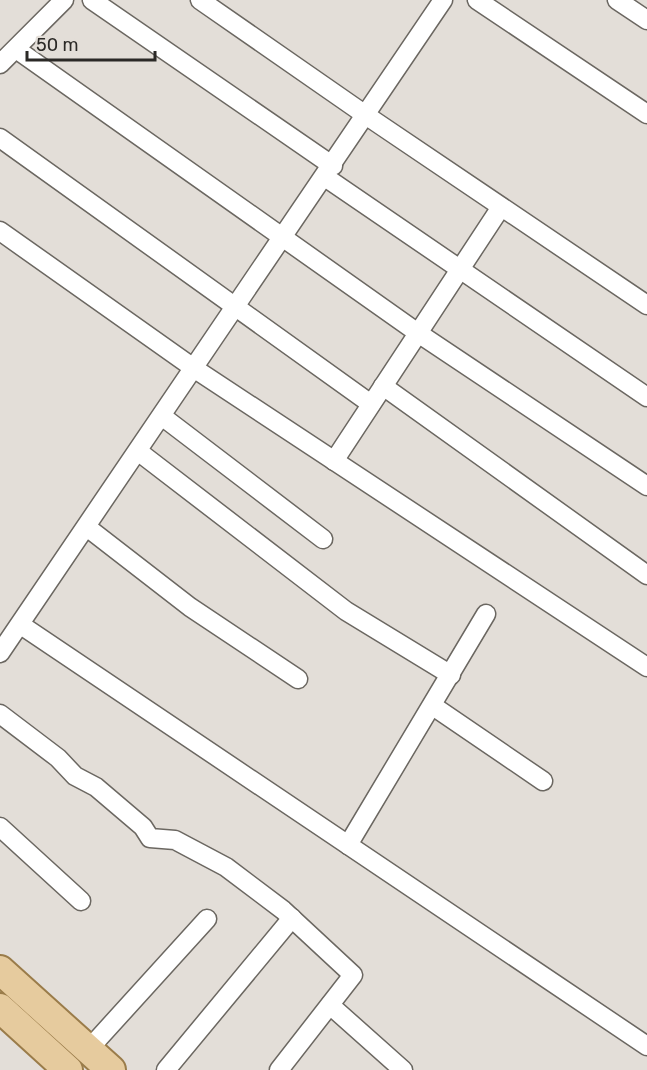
<svg xmlns="http://www.w3.org/2000/svg" width="647" height="1070" font-family="Rubik,sans-serif">
	<rect width="100%" height="100%" fill="#e3ded8"/>
	<g fill="none" stroke-linecap="round" stroke-linejoin="round">
		<g stroke="#6b6761" stroke-width="21">
			<g id="street">
				<polyline points="92,0 333,166"/>
				<polyline points="200,0 367,116 647,305"/>
				<polyline points="477,0 647,114"/>
				<polyline points="617,0 647,20"/>
				<polyline points="16,49 418,333 647,486"/>
				<polyline points="0,64 64,0"/>
				<polyline points="0,138 371,404"/>
				<polyline points="325,177 647,397"/>
				<polyline points="0,231 195,369 647,667"/>
				<polyline points="383,386 647,575"/>
				<polyline points="163,417 323,539"/>
				<polyline points="139,452 346,611 451,675"/>
				<polyline points="334,461 501,207"/>
				<polyline points="88,528 190,607 298,679"/>
				<polyline points="21,625 647,1046"/>
				<polyline points="0,653 443,0"/>
				<polyline points="433,706 543,781"/>
				<polyline points="0,714 58,758 75,776 96,787 143,827 150,838 175,840 226,867 283,910 353,975 279,1070"/>
				<polyline points="0,827 81,901"/>
				<polyline points="348,845 486,614"/>
				<polyline points="330,1005 403,1070"/>
				<polyline points="88,1050 207,919"/>
				<polyline points="166,1070 292,918"/>
			</g>
		</g>
		<g stroke="#9a7c4a" stroke-width="32">
			<g id="primary">
				<polyline points="0,970 111,1070"/>
				<polyline points="0,1008 68,1070"/>
			</g>
		</g>
		<use href="#street" stroke="#fff" stroke-width="18"/>
		<use href="#primary" stroke="#e6cb9e" stroke-width="28"/>
	</g>
	<path d="M27 51v9h128v-9" fill="none" stroke="#2b2926" stroke-width="3"/>
	<text x="36" y="51" font-size="18" fill="#2b2926" stroke="#e3ded8" stroke-width="4.5" paint-order="stroke">50 m</text>
</svg>
